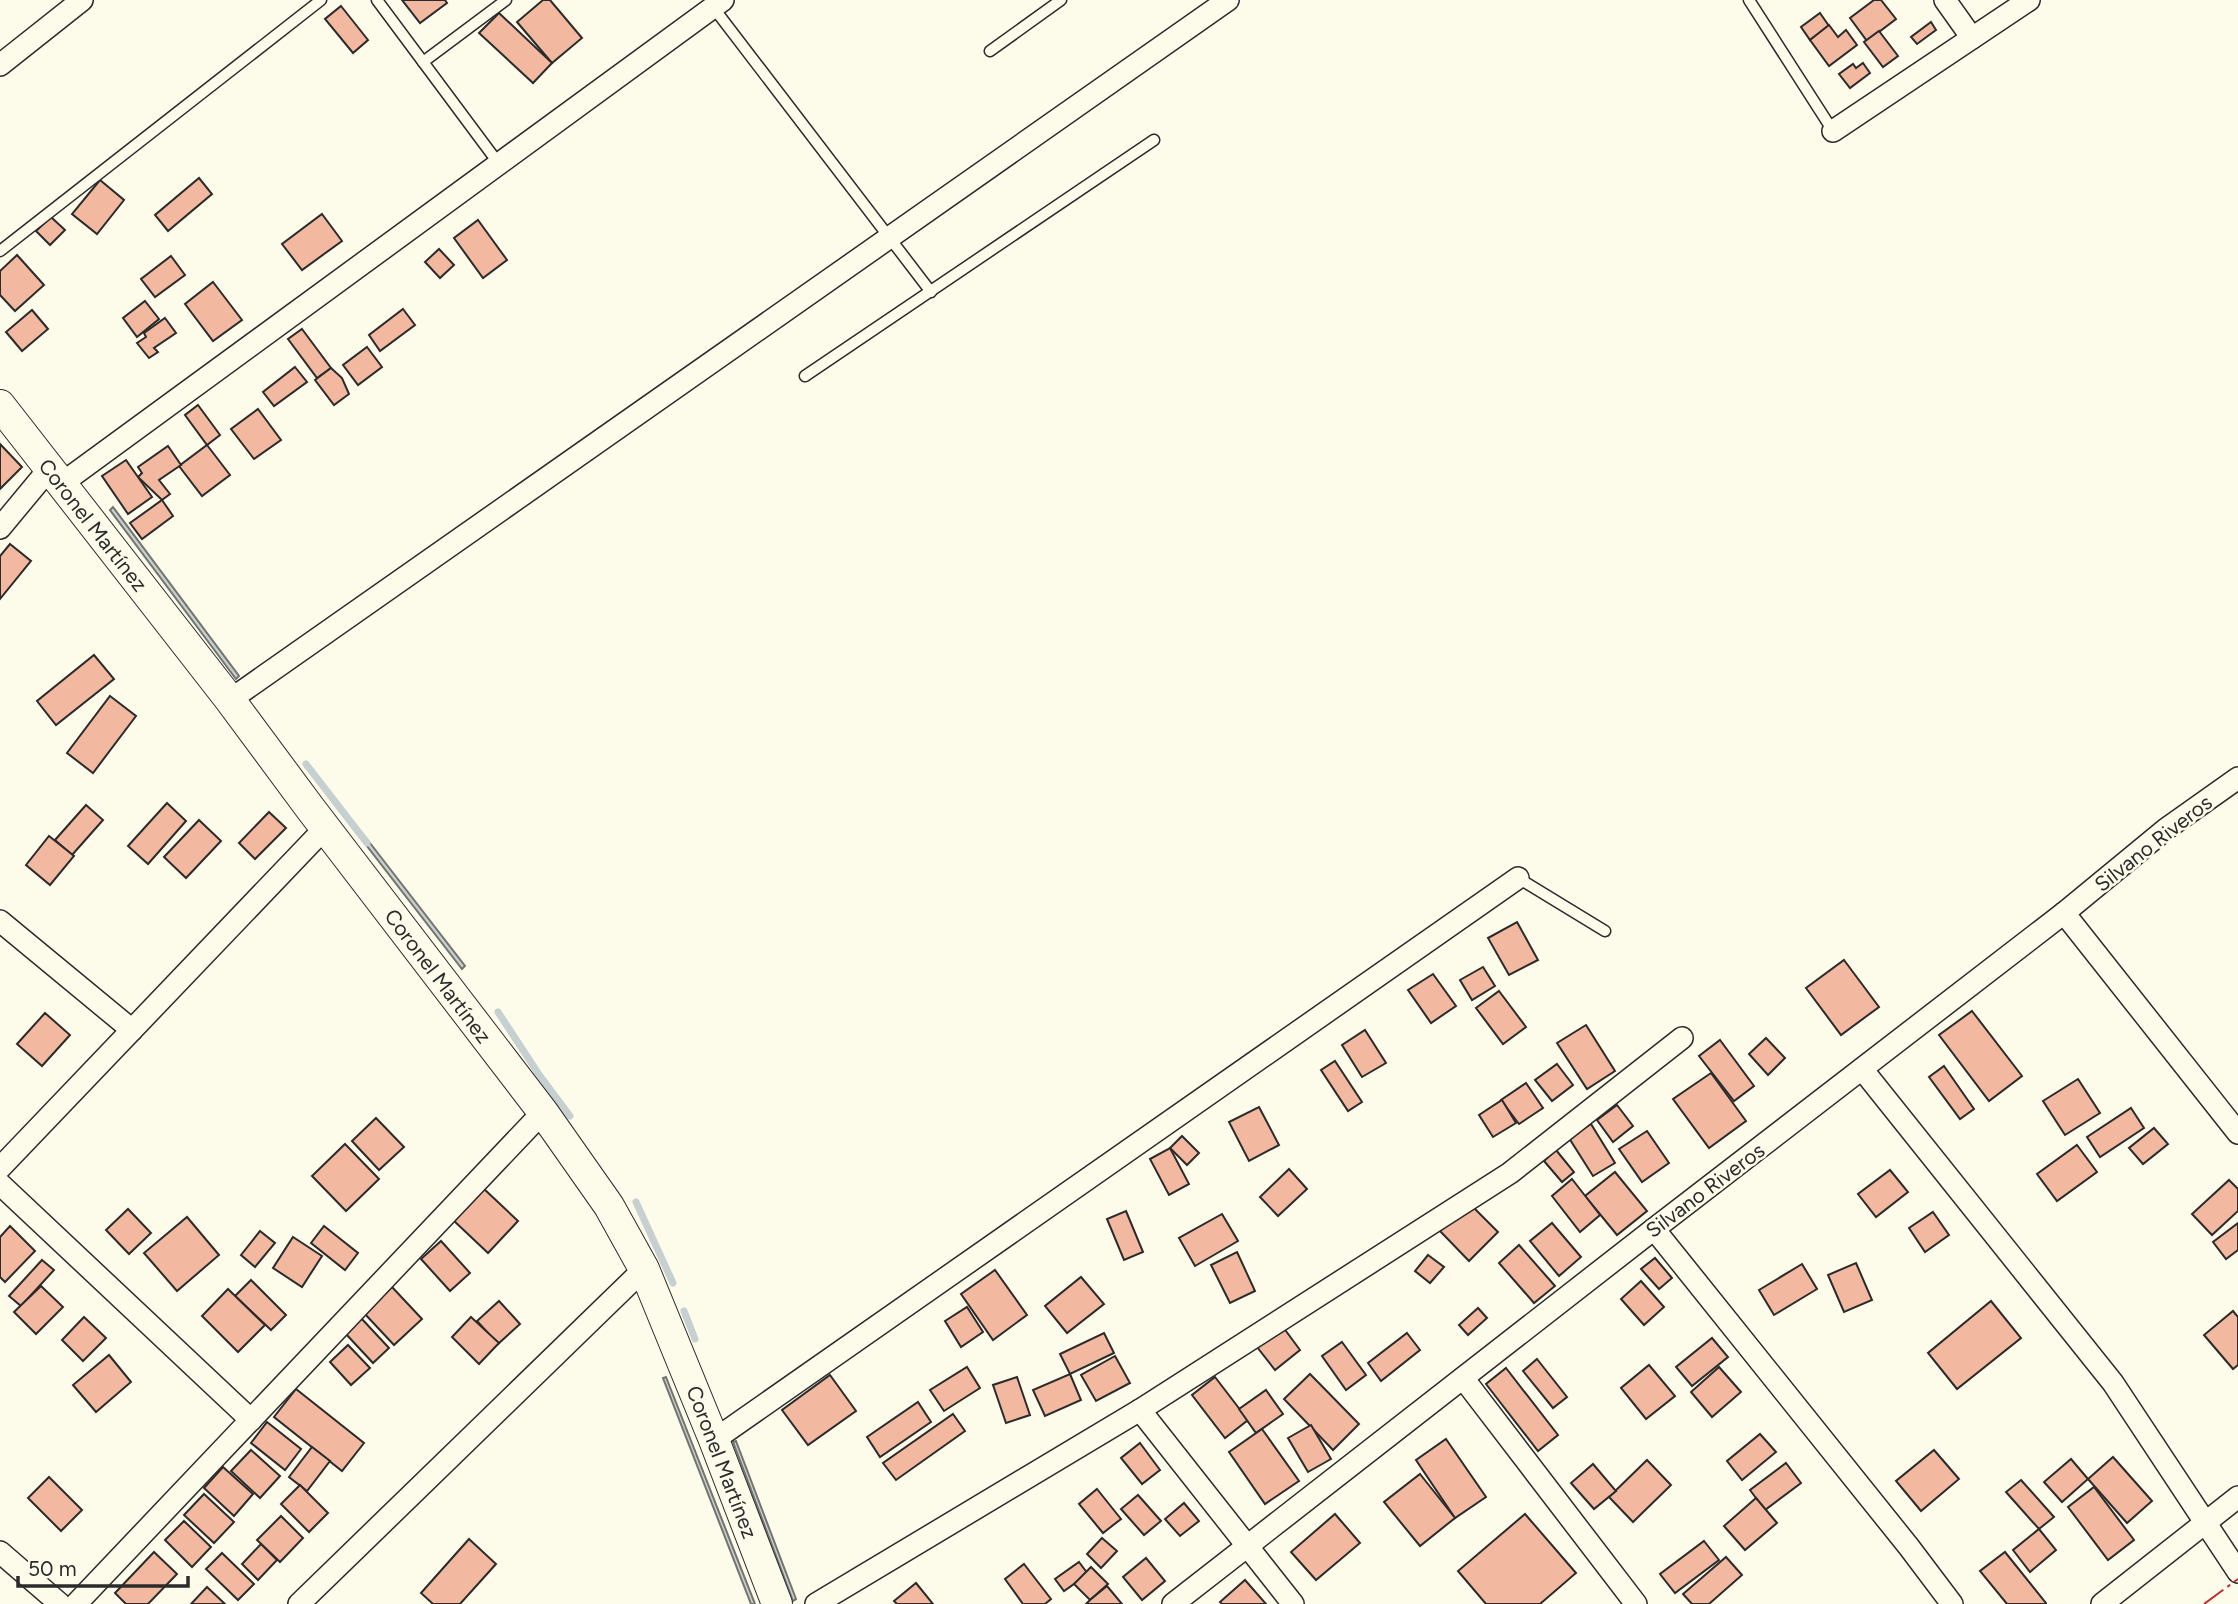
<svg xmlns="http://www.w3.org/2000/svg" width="2238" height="1604" font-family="Figtree,sans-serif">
	<rect width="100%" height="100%" fill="#fdfbea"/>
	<g fill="#c7d0d0" stroke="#74746e" stroke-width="2">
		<polygon points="113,507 239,676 236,679 110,510"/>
		<polygon points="363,834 465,966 462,969 360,837"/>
		<polygon points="666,1377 755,1604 751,1604 663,1378"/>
		<polygon points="736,1441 796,1599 793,1601 733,1442"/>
	</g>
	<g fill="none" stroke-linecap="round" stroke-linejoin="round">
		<g stroke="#c7d0d0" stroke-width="7">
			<polyline points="306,764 367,843"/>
			<polyline points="498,1012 538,1073 570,1116"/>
			<polyline points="636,1202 673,1283"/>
			<polyline points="684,1311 695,1339"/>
		</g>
	</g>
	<g fill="#f2b8a0" stroke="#2b2b2b" stroke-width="2">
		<polygon points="402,0 445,0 447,3 420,23"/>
		<polygon points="543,0 550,0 582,38 552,63 517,22"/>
		<polygon points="1874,0 1881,0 1896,19 1867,41 1850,18"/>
		<polygon points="341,6 368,40 353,53 325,19"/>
		<polygon points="499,13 552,63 533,83 479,33"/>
		<polygon points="1820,13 1829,26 1810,40 1801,27"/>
		<polygon points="1931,22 1936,30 1917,44 1911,37"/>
		<polygon points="1829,25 1838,37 1846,30 1857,45 1829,66 1810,40"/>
		<polygon points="1879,31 1898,56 1883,67 1864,42"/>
		<polygon points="1863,63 1870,73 1850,88 1839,74 1853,64 1856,68"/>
		<polygon points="199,178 212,194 168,231 155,215"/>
		<polygon points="100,180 124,200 97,234 72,214"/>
		<polygon points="322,214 342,241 302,270 282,244"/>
		<polygon points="51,217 65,230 50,245 36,231"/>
		<polygon points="478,220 507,260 483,278 454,238"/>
		<polygon points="439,249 454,265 440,278 425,262"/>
		<polygon points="17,255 44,285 15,311 0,295 0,271"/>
		<polygon points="171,256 185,275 155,297 141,279"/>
		<polygon points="213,282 242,320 213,341 185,304"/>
		<polygon points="145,301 159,319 137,337 123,318"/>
		<polygon points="403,309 415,325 380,351 369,335"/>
		<polygon points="32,310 48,329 22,351 6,332"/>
		<polygon points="165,318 176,333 154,348 158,352 149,358 137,343 146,337 144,333"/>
		<polygon points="302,329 331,368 317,378 288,339"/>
		<polygon points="367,347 382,367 358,385 343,365"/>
		<polygon points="295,367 307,382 274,406 263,392"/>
		<polygon points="331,368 342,378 349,394 334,405 315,380"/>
		<polygon points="198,405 220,435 207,445 185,415"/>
		<polygon points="258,409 281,440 254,459 231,429"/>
		<polygon points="0,444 22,467 0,489"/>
		<polygon points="207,445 230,475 202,496 179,466"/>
		<polygon points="168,446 181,465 159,480 170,494 162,500 138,477 142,473 138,467"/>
		<polygon points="126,460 152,497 128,514 102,476"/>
		<polygon points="162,500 173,516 142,539 130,523"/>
		<polygon points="10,544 31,561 0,599 0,556"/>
		<polygon points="94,655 114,679 56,725 37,701"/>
		<polygon points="110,696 136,716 93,773 67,753"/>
		<polygon points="167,803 186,821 148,864 128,846"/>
		<polygon points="86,805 103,820 72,855 55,840"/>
		<polygon points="269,812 286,828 255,859 239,843"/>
		<polygon points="199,820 221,841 186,878 164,857"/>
		<polygon points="49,836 74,856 50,885 26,865"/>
		<polygon points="1517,922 1538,960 1509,975 1488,938"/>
		<polygon points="1844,960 1879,1007 1841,1035 1806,988"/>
		<polygon points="1483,967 1495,986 1472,1000 1460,980"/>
		<polygon points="1433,974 1456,1006 1431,1023 1408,990"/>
		<polygon points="1499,991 1526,1027 1503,1044 1476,1008"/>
		<polygon points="1972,1011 2022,1076 1989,1101 1939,1035"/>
		<polygon points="45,1013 70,1035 42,1066 17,1044"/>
		<polygon points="1586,1025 1615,1071 1587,1089 1557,1043"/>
		<polygon points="1365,1030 1386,1063 1362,1077 1342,1045"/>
		<polygon points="1766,1038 1785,1058 1768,1075 1749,1054"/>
		<polygon points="1720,1040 1754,1086 1734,1101 1699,1056"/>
		<polygon points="1335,1061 1362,1102 1348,1111 1321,1070"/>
		<polygon points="1557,1064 1573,1085 1552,1101 1535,1080"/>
		<polygon points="1944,1066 1974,1109 1960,1119 1929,1077"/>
		<polygon points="1711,1073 1746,1121 1709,1148 1673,1099"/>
		<polygon points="2078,1079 2100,1113 2065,1135 2043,1101"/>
		<polygon points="1526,1083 1543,1108 1519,1124 1501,1100"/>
		<polygon points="1502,1100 1516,1123 1493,1137 1479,1115"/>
		<polygon points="1617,1105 1633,1126 1613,1142 1597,1120"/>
		<polygon points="1259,1107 1279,1145 1249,1161 1229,1122"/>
		<polygon points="2131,1108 2144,1128 2100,1157 2087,1137"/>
		<polygon points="376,1118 404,1147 379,1170 352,1141"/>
		<polygon points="1591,1124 1615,1163 1593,1176 1569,1138"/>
		<polygon points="2154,1128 2168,1144 2143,1164 2129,1148"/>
		<polygon points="1647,1131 1669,1163 1642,1182 1619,1149"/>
		<polygon points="1182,1136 1199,1153 1187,1165 1170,1148"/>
		<polygon points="345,1144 379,1179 346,1211 312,1176"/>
		<polygon points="2077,1145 2097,1172 2057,1201 2037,1174"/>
		<polygon points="1170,1148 1189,1184 1169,1195 1150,1159"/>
		<polygon points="1556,1150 1574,1172 1562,1182 1544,1161"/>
		<polygon points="1289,1169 1307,1189 1278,1216 1260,1197"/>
		<polygon points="1890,1170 1908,1192 1876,1217 1858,1194"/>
		<polygon points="1615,1172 1647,1211 1617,1235 1585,1196"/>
		<polygon points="1572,1179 1600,1215 1580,1232 1552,1196"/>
		<polygon points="2229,1180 2238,1189 2238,1211 2212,1235 2192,1214"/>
		<polygon points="483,1188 518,1221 488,1253 453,1220"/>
		<polygon points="1469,1203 1498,1232 1469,1261 1440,1231"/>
		<polygon points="128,1209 151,1233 129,1254 106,1230"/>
		<polygon points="1126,1211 1143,1252 1124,1260 1107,1219"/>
		<polygon points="1933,1212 1949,1235 1925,1252 1909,1228"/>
		<polygon points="1222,1214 1238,1241 1195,1266 1179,1238"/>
		<polygon points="187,1217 219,1255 177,1291 144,1253"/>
		<polygon points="1552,1223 1581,1257 1559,1276 1530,1241"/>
		<polygon points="2238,1223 2238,1250 2226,1259 2213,1242"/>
		<polygon points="10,1226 35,1251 5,1282 0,1277 0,1237"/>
		<polygon points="324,1226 358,1253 345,1270 311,1243"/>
		<polygon points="260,1231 275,1243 255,1267 241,1255"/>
		<polygon points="293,1237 322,1256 302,1287 273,1268"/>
		<polygon points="441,1241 470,1273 450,1291 421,1259"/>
		<polygon points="1519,1245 1555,1286 1534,1303 1499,1263"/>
		<polygon points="1237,1252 1255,1291 1230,1303 1211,1265"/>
		<polygon points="1428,1255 1444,1267 1430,1283 1415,1271"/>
		<polygon points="1655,1258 1672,1278 1659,1289 1641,1269"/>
		<polygon points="42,1260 54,1270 21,1306 9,1296"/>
		<polygon points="1856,1263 1872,1300 1844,1312 1828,1275"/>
		<polygon points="1802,1264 1817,1289 1774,1315 1759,1290"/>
		<polygon points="995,1270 1027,1315 993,1340 961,1294"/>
		<polygon points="1081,1277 1104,1304 1067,1333 1045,1306"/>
		<polygon points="251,1280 286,1315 271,1330 235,1296"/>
		<polygon points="1641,1281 1664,1307 1644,1325 1621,1299"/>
		<polygon points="41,1286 63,1307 36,1334 14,1312"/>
		<polygon points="392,1287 422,1319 394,1345 364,1313"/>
		<polygon points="228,1289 265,1325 238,1352 202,1316"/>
		<polygon points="499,1301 520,1324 498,1344 477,1321"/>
		<polygon points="1991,1301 2021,1338 1957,1389 1928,1353"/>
		<polygon points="967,1307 983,1332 961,1347 945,1321"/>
		<polygon points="1478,1308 1487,1318 1468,1335 1459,1325"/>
		<polygon points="2233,1311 2238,1317 2238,1365 2233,1369 2204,1335"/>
		<polygon points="84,1317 106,1338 83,1361 62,1340"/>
		<polygon points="471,1317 499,1343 479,1364 452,1337"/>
		<polygon points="361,1318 389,1348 373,1363 345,1333"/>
		<polygon points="1283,1327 1300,1350 1275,1370 1257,1347"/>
		<polygon points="1104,1333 1114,1353 1070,1374 1060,1354"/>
		<polygon points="1407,1333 1420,1350 1381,1381 1368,1363"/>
		<polygon points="1712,1338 1728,1357 1692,1386 1676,1367"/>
		<polygon points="1342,1342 1366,1375 1346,1390 1322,1356"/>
		<polygon points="348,1345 370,1368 351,1385 330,1362"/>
		<polygon points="109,1355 131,1382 96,1412 73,1385"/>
		<polygon points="1115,1356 1130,1383 1096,1401 1081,1375"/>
		<polygon points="1537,1359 1567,1397 1553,1408 1523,1371"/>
		<polygon points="1649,1365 1675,1396 1646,1419 1621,1388"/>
		<polygon points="967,1367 980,1388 944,1411 930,1390"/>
		<polygon points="1719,1367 1741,1392 1712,1417 1691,1392"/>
		<polygon points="1506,1368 1558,1435 1538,1451 1486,1384"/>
		<polygon points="1070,1374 1081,1400 1045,1416 1033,1390"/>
		<polygon points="1310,1374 1359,1424 1333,1450 1284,1399"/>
		<polygon points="830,1375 856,1411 808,1445 782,1410"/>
		<polygon points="1017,1377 1030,1415 1006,1423 993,1385"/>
		<polygon points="1215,1377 1248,1420 1225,1438 1192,1395"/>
		<polygon points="296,1389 364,1443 342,1471 274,1417"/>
		<polygon points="1266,1390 1283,1414 1256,1433 1239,1409"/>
		<polygon points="918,1402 931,1422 880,1457 867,1437"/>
		<polygon points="953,1414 965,1431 896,1480 883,1463"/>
		<polygon points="267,1422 301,1449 285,1470 251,1443"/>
		<polygon points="1311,1425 1331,1459 1308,1472 1288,1438"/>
		<polygon points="1262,1429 1299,1481 1265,1504 1229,1452"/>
		<polygon points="1760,1434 1776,1452 1742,1480 1727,1461"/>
		<polygon points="1446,1439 1486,1497 1455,1518 1416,1460"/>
		<polygon points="1140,1443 1160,1470 1142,1484 1121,1458"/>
		<polygon points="312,1447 330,1461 307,1491 289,1477"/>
		<polygon points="251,1450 280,1476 260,1498 231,1471"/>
		<polygon points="1934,1450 1959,1479 1921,1511 1896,1481"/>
		<polygon points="2113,1457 2152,1501 2127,1523 2088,1479"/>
		<polygon points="2071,1459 2088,1479 2062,1502 2044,1482"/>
		<polygon points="1647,1460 1671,1485 1633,1522 1609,1497"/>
		<polygon points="1786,1463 1801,1483 1765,1510 1750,1490"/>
		<polygon points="1593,1464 1616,1491 1594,1509 1571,1483"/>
		<polygon points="223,1467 253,1494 234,1516 204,1488"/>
		<polygon points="1420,1474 1455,1518 1420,1546 1384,1502"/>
		<polygon points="49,1477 82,1510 61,1531 28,1498"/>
		<polygon points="2021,1480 2054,1517 2039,1529 2006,1492"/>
		<polygon points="300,1485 328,1513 309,1532 281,1504"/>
		<polygon points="2094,1487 2134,1540 2108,1560 2068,1507"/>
		<polygon points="1097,1489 1121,1519 1103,1533 1079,1504"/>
		<polygon points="204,1494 234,1522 214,1543 184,1515"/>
		<polygon points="1138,1495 1161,1521 1144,1535 1121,1509"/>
		<polygon points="1756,1498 1777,1523 1745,1550 1724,1526"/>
		<polygon points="1184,1503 1199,1521 1180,1536 1165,1519"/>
		<polygon points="1335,1514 1360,1543 1316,1580 1291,1552"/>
		<polygon points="1525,1514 1576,1573 1540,1604 1486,1604 1458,1571"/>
		<polygon points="281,1516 303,1538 280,1562 257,1540"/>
		<polygon points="184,1521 211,1547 192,1567 165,1540"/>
		<polygon points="2039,1529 2056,1550 2030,1572 2013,1550"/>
		<polygon points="1102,1538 1117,1551 1101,1568 1087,1554"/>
		<polygon points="469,1539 496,1564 460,1604 433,1604 421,1593"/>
		<polygon points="1704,1541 1719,1560 1675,1593 1660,1574"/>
		<polygon points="261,1544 277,1560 258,1580 242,1564"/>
		<polygon points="154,1552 177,1574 148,1604 126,1604 115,1593"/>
		<polygon points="2005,1552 2046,1603 2046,1604 2007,1604 1980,1571"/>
		<polygon points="222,1553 254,1584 238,1600 206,1569"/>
		<polygon points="1726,1557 1742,1575 1709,1604 1692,1604 1683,1594"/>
		<polygon points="1146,1558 1165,1581 1142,1600 1123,1577"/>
		<polygon points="1079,1562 1088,1574 1064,1591 1055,1579"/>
		<polygon points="1024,1564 1051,1599 1045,1604 1023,1604 1005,1579"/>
		<polygon points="1091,1567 1108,1584 1090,1600 1074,1584"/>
		<polygon points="1245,1580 1266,1604 1222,1604 1220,1602"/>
		<polygon points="916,1583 933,1604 897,1604 894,1601"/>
		<polygon points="1107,1586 1122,1604 1086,1604 1090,1600"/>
		<polygon points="207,1587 225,1604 191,1604"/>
	</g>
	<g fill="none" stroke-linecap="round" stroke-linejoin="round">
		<g stroke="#2b2b2b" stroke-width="13">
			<g id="lane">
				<polyline points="377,0 499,164"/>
				<polyline points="1749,0 1833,131"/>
				<polyline points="713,7 931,292"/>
				<polyline points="990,51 1061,0"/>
				<polyline points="423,62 506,0"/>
				<polyline points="0,251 321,0"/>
				<polyline points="805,376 1154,140"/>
				<polyline points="1518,878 1605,931"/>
			</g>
		</g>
		<g stroke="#2b2b2b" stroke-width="24">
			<g id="street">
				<polyline points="1945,0 1972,38"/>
				<polyline points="0,65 82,0"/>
				<polyline points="1833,131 2029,0"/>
				<polyline points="61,484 723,0"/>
				<polyline points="0,528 49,469"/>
				<polyline points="230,700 1228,0"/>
				<polyline points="2064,913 2238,1133"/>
				<polyline points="0,921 132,1030"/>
				<polyline points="1862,1069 2113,1383 2238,1572"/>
				<polyline points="0,1168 325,828"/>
				<polyline points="0,1184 251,1420"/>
				<polyline points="1654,1229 1909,1547 1952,1604"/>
				<polyline points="1463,1378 1636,1604"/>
				<polyline points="1140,1410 1293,1604"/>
				<polyline points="714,1440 1518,878"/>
				<polyline points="0,1552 60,1604"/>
				<polyline points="76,1604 543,1112"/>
				<polyline points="299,1604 644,1269"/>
				<polyline points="816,1604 1140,1410 1510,1173 1682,1038"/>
				<polyline points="1173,1604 1654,1229 2064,913 2166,829 2238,778"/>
				<polyline points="2102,1604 2238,1497"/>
			</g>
		</g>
		<g stroke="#2b2b2b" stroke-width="32">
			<polyline id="secondary" points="0,405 230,700 310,808 543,1112 609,1206 644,1269 714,1440 777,1604"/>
		</g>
		<use href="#lane" stroke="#fdfbea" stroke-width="10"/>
		<use href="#street" stroke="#fdfbea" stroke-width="21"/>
		<use href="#secondary" stroke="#fdfbea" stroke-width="30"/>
		<polyline stroke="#c62828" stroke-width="2" stroke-dasharray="24 5 3.5 5" stroke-linecap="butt" points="2204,1604 2238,1579"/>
	</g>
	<g text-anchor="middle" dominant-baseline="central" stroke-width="5" stroke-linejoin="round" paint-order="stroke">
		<g font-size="21" fill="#2b2b2b" stroke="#fdfbea">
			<text transform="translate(93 525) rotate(52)">Coronel Martínez</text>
			<text transform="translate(2153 843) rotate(-38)">Silvano Riveros</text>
			<text transform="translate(438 976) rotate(53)">Coronel Martínez</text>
			<text transform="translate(1705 1190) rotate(-37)">Silvano Riveros</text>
			<text transform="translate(722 1462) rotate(69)">Coronel Martínez</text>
		</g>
	</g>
	<path d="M18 1576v10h170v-10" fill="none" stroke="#2b2b2b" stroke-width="3.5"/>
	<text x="28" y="1576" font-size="21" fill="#2b2b2b" stroke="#fdfbea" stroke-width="5" paint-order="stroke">50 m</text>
</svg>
